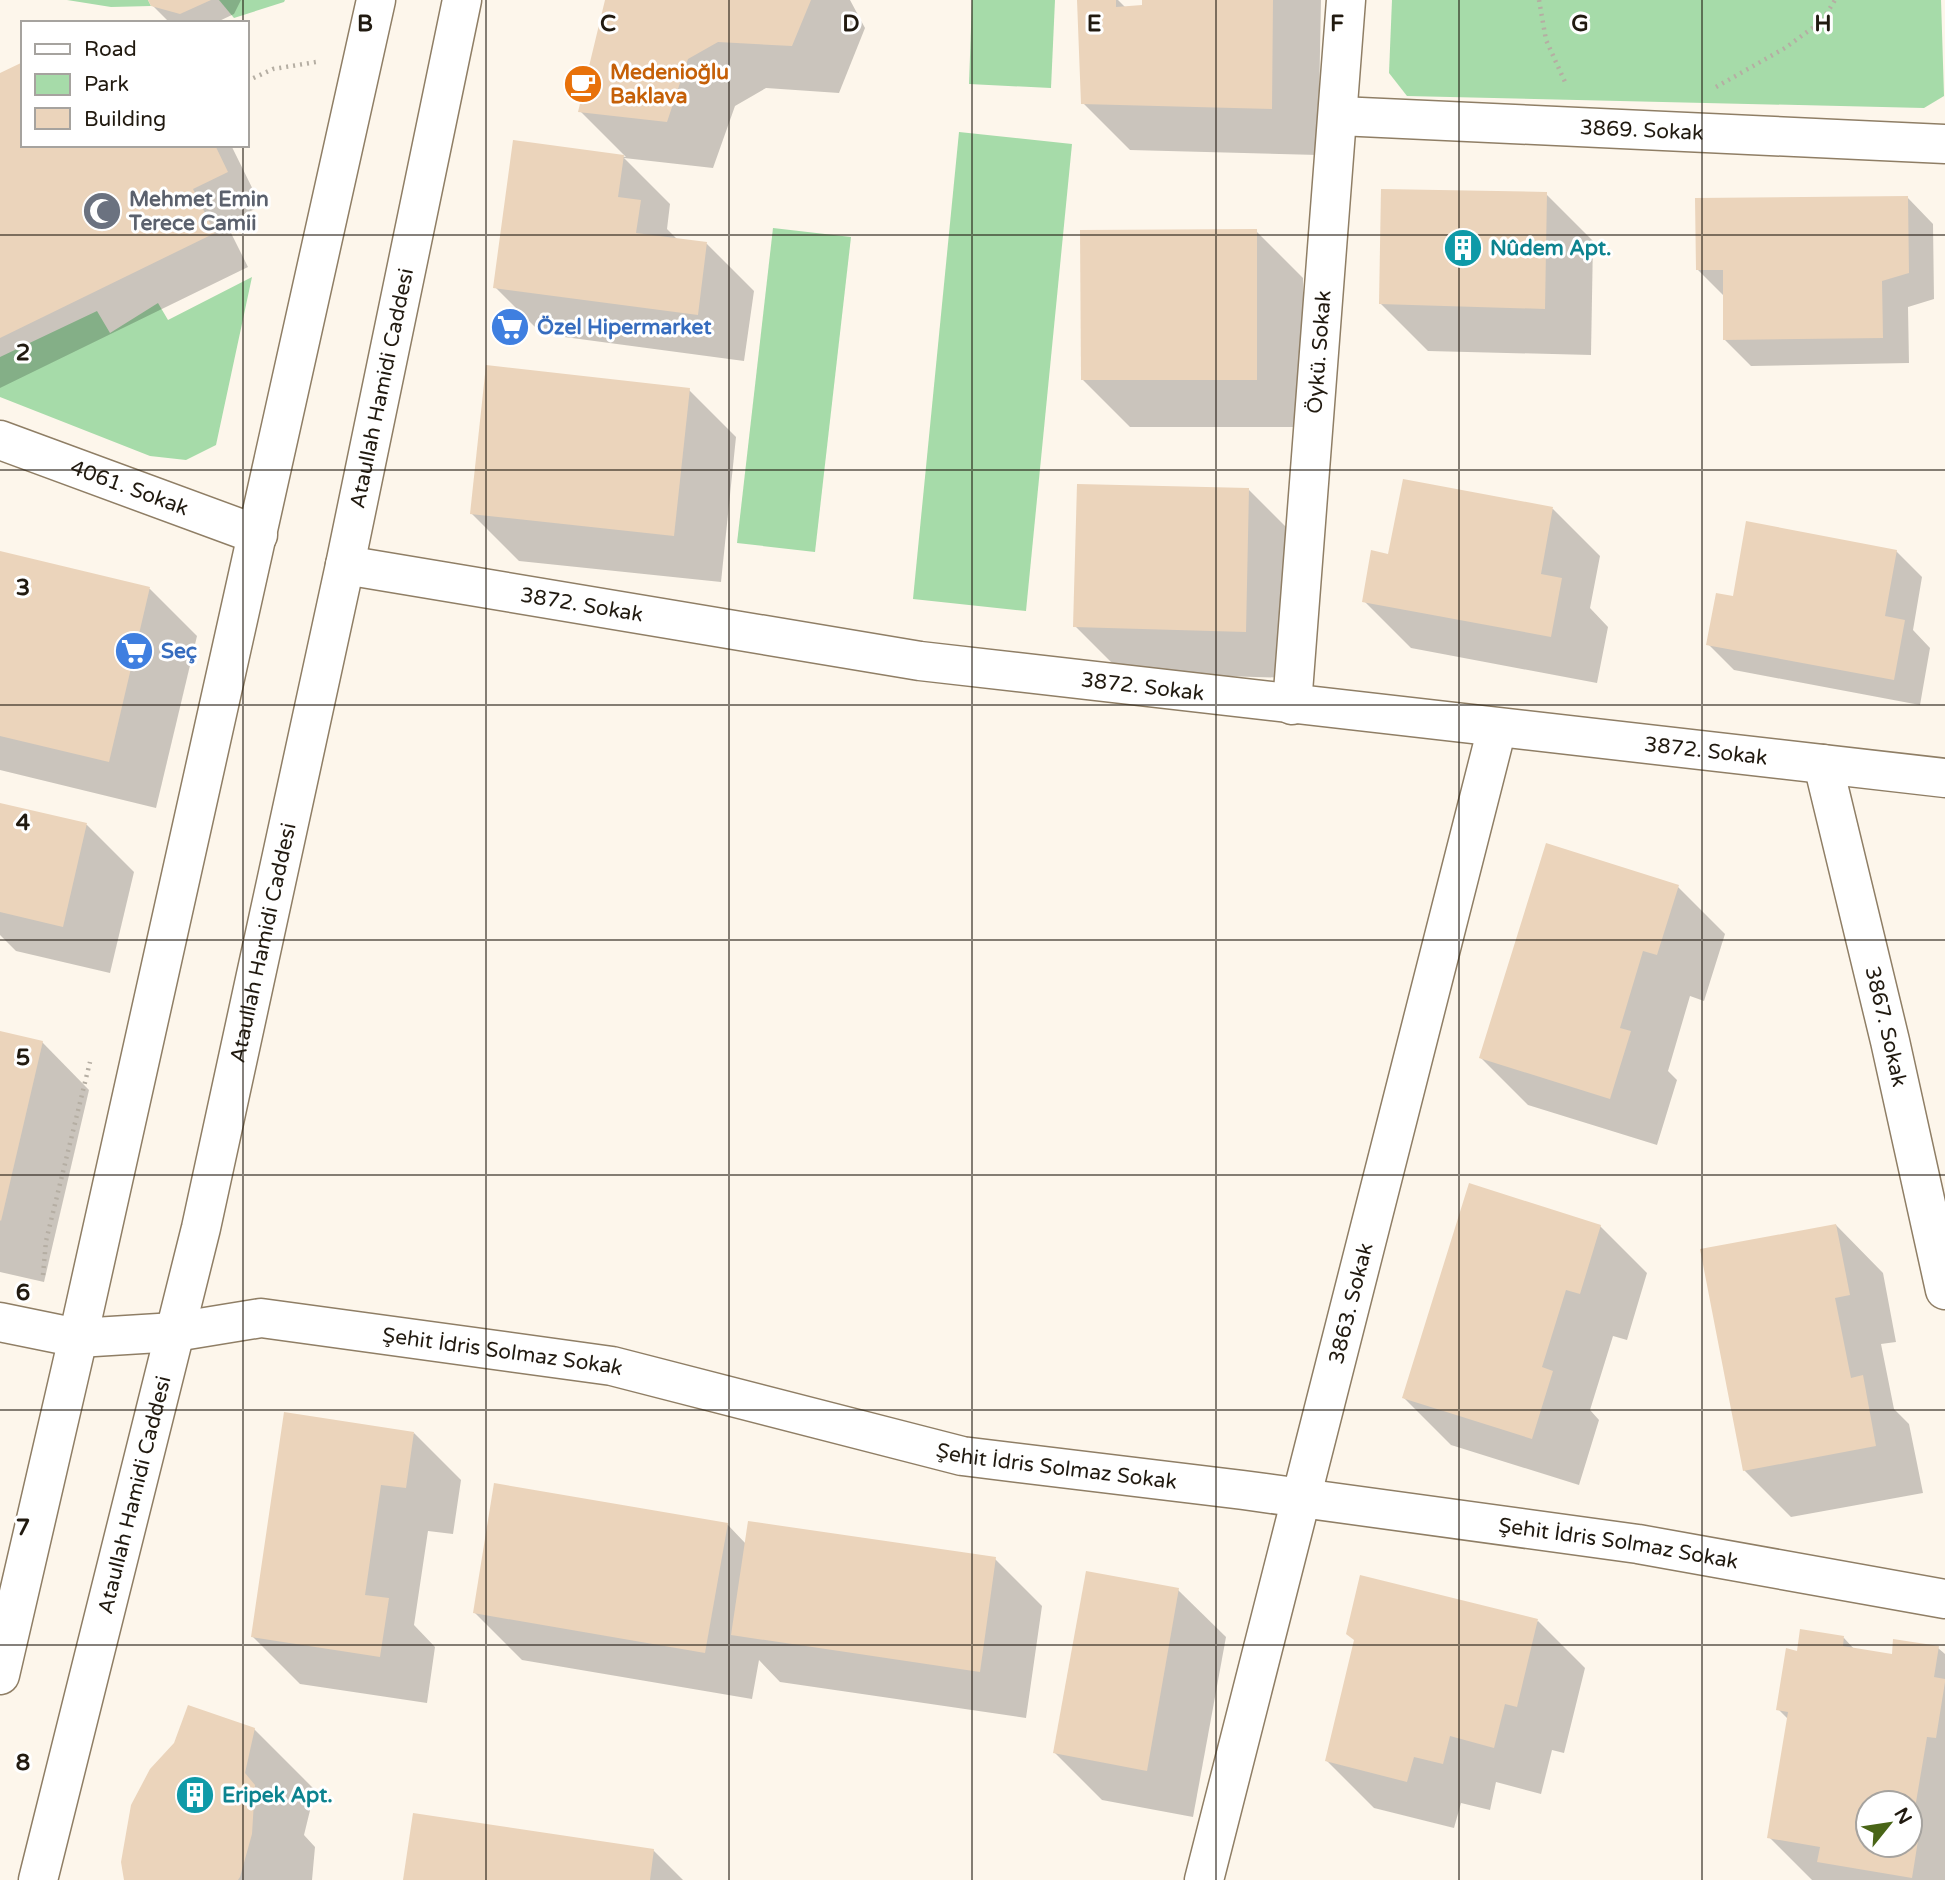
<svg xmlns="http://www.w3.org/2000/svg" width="1945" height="1880" font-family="'Varela Round',sans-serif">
	<rect width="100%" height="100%" fill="#fdf6eb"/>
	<g fill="#a6dba9">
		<polygon points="67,0 148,0 151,6 111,7"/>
		<polygon points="219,0 285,0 284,2 234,18"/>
		<polygon points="972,0 1055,0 1051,88 969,84"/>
		<polygon points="1392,0 1941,0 1944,96 1924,108 1407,96 1389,73"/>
		<polygon points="959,132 1072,144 1026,611 913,599"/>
		<polygon points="773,228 851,237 815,552 737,543"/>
		<polygon points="252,277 216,445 186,460 150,456 0,397 0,357 97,311 110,333 158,303 168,320"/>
	</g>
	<g fill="#0003" fill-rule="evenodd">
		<polygon points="150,0 241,0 234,14 215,23 170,23 152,5"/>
		<polygon points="607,0 850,0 865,28 839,93 766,88 735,106 713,168 624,158 670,204 667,229 678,240 707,244 754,291 744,361 542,334 495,287 514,142 626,157 580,111"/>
		<polygon points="1087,0 1118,0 1126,8 1144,7 1144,0 1321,0 1318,155 1130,150 1083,103"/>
		<polygon points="0,75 23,145 231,145 261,206 226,223 248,267 0,388"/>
		<polygon points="1546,194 1593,241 1591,355 1428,351 1381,304"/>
		<polygon points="1907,197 1933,224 1934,299 1908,307 1909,363 1751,366 1725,340 1725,297 1698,270"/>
		<polygon points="1256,231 1303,278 1304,427 1130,427 1083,380"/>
		<polygon points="689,390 736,437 721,582 519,561 472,514"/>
		<polygon points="1249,490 1296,537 1292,678 1122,673 1075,626"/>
		<polygon points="1553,509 1600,556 1590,608 1608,627 1597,683 1411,648 1364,601 1390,556"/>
		<polygon points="1896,551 1922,577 1913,630 1930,648 1920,705 1734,670 1708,644 1734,598"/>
		<polygon points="0,553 150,589 197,636 156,808 0,770"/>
		<polygon points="0,805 87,825 134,872 110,973 16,951 0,935"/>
		<polygon points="1678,887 1725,934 1704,1001 1690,996 1668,1071 1677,1080 1657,1145 1528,1105 1481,1058"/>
		<polygon points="0,1032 42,1042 89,1090 44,1282 0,1272"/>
		<polygon points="1836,1225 1883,1273 1896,1342 1881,1344 1894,1409 1909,1424 1923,1493 1791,1517 1744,1470"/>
		<polygon points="1600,1226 1647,1273 1627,1340 1613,1336 1590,1410 1599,1420 1579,1485 1451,1445 1404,1398"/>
		<polygon points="414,1433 461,1480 453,1534 428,1531 414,1625 435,1647 427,1703 300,1684 253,1637"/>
		<polygon points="727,1524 746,1544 995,1559 1042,1606 1026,1718 780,1682 759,1660 752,1699 522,1660 475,1613"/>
		<polygon points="1178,1590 1226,1637 1193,1817 1102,1800 1055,1753"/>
		<polygon points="1538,1621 1585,1668 1564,1753 1552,1750 1541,1794 1496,1782 1490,1810 1461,1803 1454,1828 1374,1808 1327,1761"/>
		<path d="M1844,1638L1855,1650L1893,1656L1938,1648L1945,1654V1880H1812L1769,1837L1788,1719L1778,1709L1798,1653ZM1868,1803H1910V1845H1868Z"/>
		<polygon points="254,1729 315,1790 304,1835 315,1847 312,1880 126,1880"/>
		<polygon points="653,1850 683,1880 404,1880"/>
	</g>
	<g fill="#ebd4bb" fill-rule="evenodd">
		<polygon points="148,0 211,0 180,14 151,6"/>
		<polygon points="605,0 811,0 792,46 718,42 688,59 667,122 578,112"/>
		<polygon points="1077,0 1116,0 1116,7 1142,5 1142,0 1273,0 1272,109 1081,104"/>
		<polygon points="23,62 23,145 215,145 228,172 193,189 215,233 0,338 0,73"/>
		<polygon points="513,140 624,155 618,197 641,200 636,233 707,242 698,315 493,288"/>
		<polygon points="1381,189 1547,192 1545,309 1379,304"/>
		<polygon points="1908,196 1909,273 1882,281 1883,338 1723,340 1723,270 1696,270 1695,198"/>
		<polygon points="1257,229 1257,380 1081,380 1080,230"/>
		<polygon points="486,365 690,388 674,536 470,514"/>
		<polygon points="1403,479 1553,507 1541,574 1562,578 1551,637 1362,602 1371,550 1388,554"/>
		<polygon points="1077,484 1249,488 1246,632 1073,627"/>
		<polygon points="1746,521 1897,550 1885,616 1905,620 1894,680 1706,645 1716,593 1733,596"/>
		<polygon points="0,551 150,587 109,762 0,736"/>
		<polygon points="0,803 87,823 63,927 0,912"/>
		<polygon points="1546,843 1679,885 1657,955 1643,951 1620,1028 1631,1031 1610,1099 1479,1058"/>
		<polygon points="0,1031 43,1041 1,1221 0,1220"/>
		<polygon points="1469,1183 1601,1225 1580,1294 1566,1290 1542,1367 1553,1371 1532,1439 1402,1398"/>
		<polygon points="1836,1224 1850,1295 1835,1298 1851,1378 1863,1375 1876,1446 1743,1471 1700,1249"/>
		<polygon points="284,1412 414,1432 406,1488 381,1485 365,1595 389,1598 380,1657 251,1637"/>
		<polygon points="494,1483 728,1523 705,1653 473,1613"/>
		<polygon points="748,1521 996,1557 980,1672 731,1635"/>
		<polygon points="1086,1571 1179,1588 1147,1771 1053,1753"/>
		<polygon points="1360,1575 1538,1619 1517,1707 1505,1704 1494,1748 1450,1736 1443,1764 1414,1757 1407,1782 1325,1761 1354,1640 1346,1634"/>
		<path d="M1800,1629L1844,1636L1843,1646L1892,1654L1893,1639L1939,1646L1934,1677L1945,1679V1682L1936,1738L1927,1737L1913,1820L1921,1822L1912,1878L1817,1862L1820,1847L1767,1838L1788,1712L1776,1710L1786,1648L1797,1651ZM1868,1803H1910V1845H1868Z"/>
		<polygon points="188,1705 255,1728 245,1773 255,1785 252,1834 240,1877 238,1880 124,1880 121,1862 131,1805 150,1769 174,1743"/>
		<polygon points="413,1813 654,1849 650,1880 403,1880"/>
	</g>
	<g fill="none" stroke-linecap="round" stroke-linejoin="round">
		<g stroke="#8f7e65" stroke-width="41">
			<g id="minor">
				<path id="s1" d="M1339,116L1945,144"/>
				<path id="s2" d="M0,440L258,535"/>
				<path id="s3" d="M345,565L920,661L1945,778"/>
				<path id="s4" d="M1292,705L1346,0"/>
				<path id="s5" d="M1823,764L1890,1041L1945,1290"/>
				<path id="s6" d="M175,1332L261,1318L612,1366L962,1456L1243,1490L1638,1544L1945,1599"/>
				<path id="s7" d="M1204,1880L1497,728"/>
			</g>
		</g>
		<g stroke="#8f7e65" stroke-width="41">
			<g id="tertiary">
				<polyline points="0,1322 78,1338 175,1332"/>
				<polyline points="0,1675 78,1338 376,0"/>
				<path id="s8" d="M38,1880L201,1228L345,565L462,0"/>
			</g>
		</g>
		<g stroke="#b5aea3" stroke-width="4.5" stroke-dasharray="2 5" stroke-linecap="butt">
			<polyline points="1539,0 1546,40 1565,82"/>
			<polyline points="247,81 273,69 316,62"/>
			<polyline points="1716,87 1785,48 1822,21 1835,0"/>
			<polyline points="43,1275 46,1241 90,1062"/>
		</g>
		<use href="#minor" stroke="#fff" stroke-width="38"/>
		<use href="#tertiary" stroke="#fff" stroke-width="38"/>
	</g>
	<path fill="none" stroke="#211a10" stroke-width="2" stroke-opacity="0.55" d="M243,0V23M486,0V1880M729,0V1880M972,0V1880M1216,0V1880M1459,0V1880M1702,0V1880M243,145V1880M0,235H1945M0,470H1945M0,705H1945M0,940H1945M0,1175H1945M0,1410H1945M0,1645H1945"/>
	<defs>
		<g id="cafe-disc" transform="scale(2.0125)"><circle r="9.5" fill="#e8710a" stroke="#fff"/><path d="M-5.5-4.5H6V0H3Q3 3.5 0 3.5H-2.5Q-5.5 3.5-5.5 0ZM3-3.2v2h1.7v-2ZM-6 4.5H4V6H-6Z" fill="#fff"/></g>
		<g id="mosque-disc" transform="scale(2.0125)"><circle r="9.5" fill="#6b7280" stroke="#fff"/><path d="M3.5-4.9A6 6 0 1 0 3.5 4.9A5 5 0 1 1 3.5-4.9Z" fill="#fff"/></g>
		<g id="building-disc" transform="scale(2.0125)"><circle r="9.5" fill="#0f9aa8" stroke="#fff"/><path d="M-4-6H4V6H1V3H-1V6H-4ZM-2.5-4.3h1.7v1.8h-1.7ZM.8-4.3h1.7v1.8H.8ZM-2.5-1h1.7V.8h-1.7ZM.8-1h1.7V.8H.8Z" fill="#fff"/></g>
		<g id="supermarket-disc" transform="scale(2.0125)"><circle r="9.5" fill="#3f7fe0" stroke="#fff"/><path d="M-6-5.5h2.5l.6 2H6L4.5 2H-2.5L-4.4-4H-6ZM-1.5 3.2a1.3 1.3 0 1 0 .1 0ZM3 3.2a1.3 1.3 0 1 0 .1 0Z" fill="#fff"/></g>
	</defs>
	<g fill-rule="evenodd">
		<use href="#cafe-disc" x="583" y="84"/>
		<use href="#mosque-disc" x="102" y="211"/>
		<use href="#building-disc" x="1463" y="248"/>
		<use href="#supermarket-disc" x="510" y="327"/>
		<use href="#supermarket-disc" x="134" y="651"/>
		<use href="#building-disc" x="195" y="1795"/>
	</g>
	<g text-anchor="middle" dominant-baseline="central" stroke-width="6" stroke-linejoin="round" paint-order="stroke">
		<g font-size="21" font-weight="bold" fill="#c56008" stroke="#fff" text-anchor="start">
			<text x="610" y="72">Medenioğlu<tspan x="610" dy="24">Baklava</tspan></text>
		</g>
		<g font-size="21" fill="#211a10" stroke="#fff">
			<text stroke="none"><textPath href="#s1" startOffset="303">3869. Sokak</textPath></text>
			<text stroke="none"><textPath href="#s4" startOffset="354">Öykü. Sokak</textPath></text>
			<text stroke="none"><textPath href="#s8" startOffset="1531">Ataullah Hamidi Caddesi</textPath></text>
			<text stroke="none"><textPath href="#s2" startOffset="138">4061. Sokak</textPath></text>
			<text stroke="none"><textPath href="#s3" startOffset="240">3872. Sokak</textPath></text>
			<text stroke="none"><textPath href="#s3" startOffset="807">3872. Sokak</textPath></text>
			<text stroke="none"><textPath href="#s3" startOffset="1374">3872. Sokak</textPath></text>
			<text stroke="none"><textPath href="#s8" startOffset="964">Ataullah Hamidi Caddesi</textPath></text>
			<text stroke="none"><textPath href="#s5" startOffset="270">3867. Sokak</textPath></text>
			<text stroke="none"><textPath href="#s7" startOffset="595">3863. Sokak</textPath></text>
			<text stroke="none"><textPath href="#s6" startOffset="331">Şehit İdris Solmaz Sokak</textPath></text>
			<text stroke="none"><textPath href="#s6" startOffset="898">Şehit İdris Solmaz Sokak</textPath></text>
			<text stroke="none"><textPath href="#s8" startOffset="397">Ataullah Hamidi Caddesi</textPath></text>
			<text stroke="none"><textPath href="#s6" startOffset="1465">Şehit İdris Solmaz Sokak</textPath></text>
		</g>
		<g font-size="21" font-weight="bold" fill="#5b616d" stroke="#fff" text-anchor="start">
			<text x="129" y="199">Mehmet Emin<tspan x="129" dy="24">Terece Camii</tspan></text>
		</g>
		<g font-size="21" font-weight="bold" fill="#0d838f" stroke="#fff" text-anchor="start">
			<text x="1490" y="248">Nûdem Apt.</text>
			<text x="222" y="1795">Eripek Apt.</text>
		</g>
		<g font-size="21" font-weight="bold" fill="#366cbe" stroke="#fff" text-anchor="start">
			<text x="537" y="327">Özel Hipermarket</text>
			<text x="161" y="651">Seç</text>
		</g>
	</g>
	<g font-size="23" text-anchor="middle" font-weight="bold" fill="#211a10" stroke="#fff" stroke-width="6" stroke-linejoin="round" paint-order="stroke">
		<text x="365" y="31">B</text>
		<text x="608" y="31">C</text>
		<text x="851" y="31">D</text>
		<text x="1094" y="31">E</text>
		<text x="1337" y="31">F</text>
		<text x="1580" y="31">G</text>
		<text x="1823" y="31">H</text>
		<text x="23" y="360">2</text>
		<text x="23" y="595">3</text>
		<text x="23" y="830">4</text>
		<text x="23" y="1065">5</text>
		<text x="23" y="1300">6</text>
		<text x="23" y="1535">7</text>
		<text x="23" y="1770">8</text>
	</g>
	<rect x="21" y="21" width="228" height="126" fill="#ffffff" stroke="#a6a39f" stroke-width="2"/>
	<rect x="35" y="44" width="35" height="10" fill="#ffffff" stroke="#a6a39f" stroke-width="2"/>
	<text x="84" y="56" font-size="21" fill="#211a10">Road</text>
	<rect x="35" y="74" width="35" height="21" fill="#a6dba9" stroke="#a6a39f" stroke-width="2"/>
	<text x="84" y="91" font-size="21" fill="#211a10">Park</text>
	<rect x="35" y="108" width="35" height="21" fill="#ebd4bb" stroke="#a6a39f" stroke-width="2"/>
	<text x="84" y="126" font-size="21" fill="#211a10">Building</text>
	<g transform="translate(1889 1824) rotate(60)"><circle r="33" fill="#ffffff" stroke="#a6a39f" stroke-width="2"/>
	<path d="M0-5L12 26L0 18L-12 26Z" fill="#496517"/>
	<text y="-10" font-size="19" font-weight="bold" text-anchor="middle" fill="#211a10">N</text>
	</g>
</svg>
